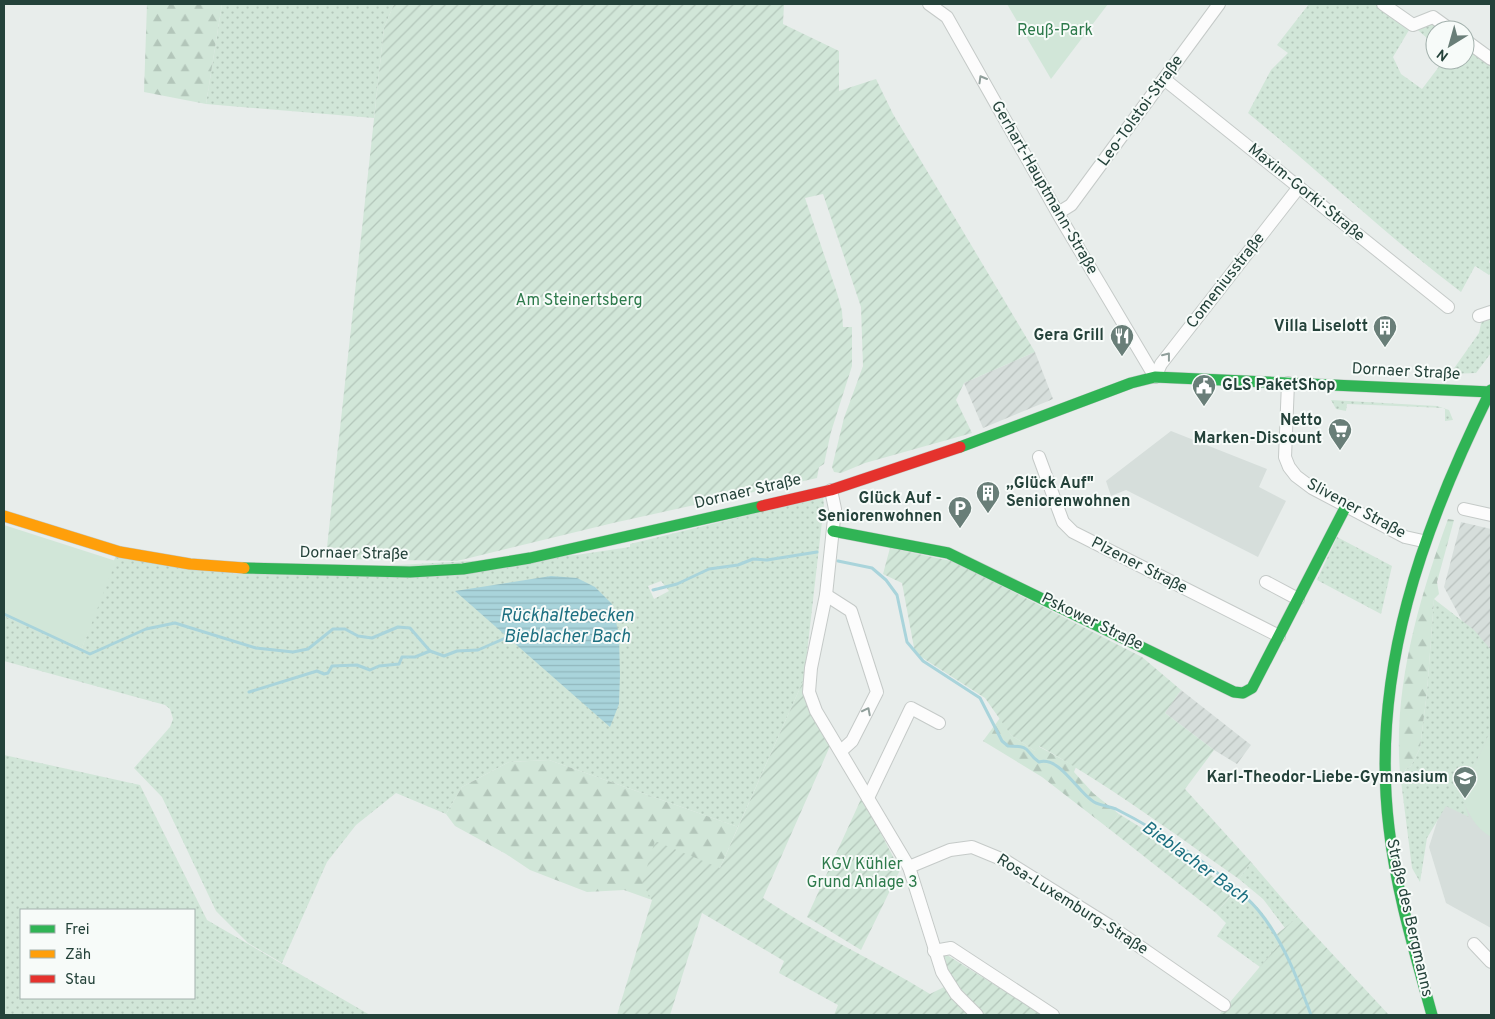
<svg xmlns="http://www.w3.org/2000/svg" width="1495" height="1019" font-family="Overpass,sans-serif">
	<defs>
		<pattern id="industrial-furrows" width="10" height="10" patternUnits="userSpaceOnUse" patternTransform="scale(1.25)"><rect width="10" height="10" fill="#d6dedb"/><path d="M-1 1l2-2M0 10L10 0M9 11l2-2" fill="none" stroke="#b8c0bd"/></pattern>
		<pattern id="grass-dots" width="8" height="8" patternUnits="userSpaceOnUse" patternTransform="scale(1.25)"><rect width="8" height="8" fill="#d1e6d8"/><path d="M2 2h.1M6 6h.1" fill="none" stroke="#b3c6ba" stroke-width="1.8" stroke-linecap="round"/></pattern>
		<pattern id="forest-firs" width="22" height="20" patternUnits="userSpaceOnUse" patternTransform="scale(1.25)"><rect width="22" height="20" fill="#d1e6d8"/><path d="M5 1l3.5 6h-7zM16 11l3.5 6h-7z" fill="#b3c6ba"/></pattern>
		<pattern id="garden-furrows" width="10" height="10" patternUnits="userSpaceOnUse" patternTransform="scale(1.25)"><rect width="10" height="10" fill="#d1e6d8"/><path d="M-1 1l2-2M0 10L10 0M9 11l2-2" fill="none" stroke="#b3c6ba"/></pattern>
		<pattern id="water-rules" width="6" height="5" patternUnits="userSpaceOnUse" patternTransform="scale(1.25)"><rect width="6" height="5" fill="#a9d4db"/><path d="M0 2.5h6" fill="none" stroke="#91b7bd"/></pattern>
	</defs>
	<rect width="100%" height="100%" fill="#e8edeb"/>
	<g fill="#d6dedb">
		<polygon points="1171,431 1267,469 1259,487 1286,501 1258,557 1126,490 1111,496 1106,481"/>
		<polygon points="1491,650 1491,928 1446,903 1429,847"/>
	</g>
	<g fill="url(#industrial-furrows)">
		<polygon points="1035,352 1053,399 983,428 964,383"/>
		<polygon points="1461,522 1491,529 1491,650 1462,621 1444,587"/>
		<polygon points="1181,690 1251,745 1237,764 1214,750 1165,713"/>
	</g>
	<g fill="url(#grass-dots)" fill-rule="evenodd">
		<polygon points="222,4 394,4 384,28 374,118 206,104"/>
		<path d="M1309,4H1383L1413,24L1433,17L1451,30H1435V45L1412,25L1393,57L1401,74L1422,89L1444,60H1465V40L1491,59V256L1489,262L1491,265V273L1489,275L1475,266L1461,292C1387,236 1320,172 1248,113L1271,70L1288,53L1277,45Z"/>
		<polygon points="1491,314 1491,353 1476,373 1450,374 1479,333 1482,319"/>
		<polygon points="1331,400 1437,406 1449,410 1453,420 1445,421 1445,408 1347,404 1346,411 1336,409"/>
		<path d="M823,497L824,504L804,679L738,827L549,760L509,762L462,787L446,814L396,793L356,825L327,862L282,963L248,943L216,911L162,797L134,768L170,727L173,719L170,709L165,705L4,661V616L82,648L116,555L236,574L576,555L630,547V544ZM661,581L669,591L654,599L648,586Z"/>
		<polygon points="1337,537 1392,566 1381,614 1317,580"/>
		<polygon points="1434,599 1474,630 1491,650 1491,730 1461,794 1469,817 1446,806 1427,838 1420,882 1412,868 1400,773 1411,766 1420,748 1427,692"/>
		<path d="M4,755L140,785L207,920L370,1015H4ZM21,910H194V998H21Z"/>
		<polygon points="1251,862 1298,917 1285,928 1263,899 1239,879"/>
		<path d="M1238,888C1255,904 1272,920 1280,943L1260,967L1217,936L1226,923L1216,913Z"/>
	</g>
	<g fill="url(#forest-firs)">
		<polygon points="147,4 222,4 206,104 144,92"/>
		<path d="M1448,519L1454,520L1437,582L1439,594L1434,599L1427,692L1420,748L1411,766L1400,773C1393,687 1419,599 1448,519Z"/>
		<polygon points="1000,718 1011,735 1035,751 1038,746 1076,767 1074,772 1093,793 1119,814 1108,828 1042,777 983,741"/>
		<polygon points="549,760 738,827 720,868 652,900 624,890 587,892 530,870 506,854 455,826 446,814 462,787 509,762"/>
	</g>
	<g fill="#d1e6d8">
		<polygon points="1007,4 1108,4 1051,79"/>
		<polygon points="4,525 116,561 82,648 4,616"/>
		<path d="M1491,730V837C1474,827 1468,813 1461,795Z"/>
	</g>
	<g fill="url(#garden-furrows)">
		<polygon points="394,4 784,4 783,24 839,51 839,91 876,79 893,114 1035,352 964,383 956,400 972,433 865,463 841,473 834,472 832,467 844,418 863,366 861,307 823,194 805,198 837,293 842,311 843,327 852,327 852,366 831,432 824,464 819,467 817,478 613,523 457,561 342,559 336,548 327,547 384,28"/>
		<path d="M890,548L951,561L980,575L1142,657L1181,690L1165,713L1214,750L1185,789L1251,862L1239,879C1173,833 1109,785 1039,746L1035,751L1011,735L985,698L915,653L902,583L883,574Z"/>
		<path d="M804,679L830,746L763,898C816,934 875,960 930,994L944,987L971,1015H834L838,1005L779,973L784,961L702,913L670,1015H617L652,900L642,883L655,841L720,868Z"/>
		<polygon points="862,797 900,870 861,950 807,917"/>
		<polygon points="1119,814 1171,846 1234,892 1216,913 1108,828"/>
		<polygon points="1298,917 1389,1015 1219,1015 1280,943 1277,934"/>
		<polygon points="947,955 1043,1015 983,1015 951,978 942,957"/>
	</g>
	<polygon fill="url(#water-rules)" points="551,576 577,578 595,587 612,604 619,635 620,675 619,704 610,727 455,591"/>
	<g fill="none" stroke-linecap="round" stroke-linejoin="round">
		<g stroke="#a9d4db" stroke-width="3">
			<path d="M838,561L872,568L886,580L897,595L907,642L923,661L980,698L1002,741L1008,746C1034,746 1023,751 1039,762C1060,756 1077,792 1094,802C1101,806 1109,806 1116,809C1158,830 1228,875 1258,910C1283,940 1298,980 1311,1015"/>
			<polyline points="653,590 677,584 709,569 738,565 753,559 767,560 817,552"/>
			<polyline points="4,614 90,654 146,629 175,623 256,648 293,652 308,649 333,629 345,629 358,636 372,638 398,627 410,628 430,651 444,656 457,651 478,650 510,636"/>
			<polyline points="249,692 317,671 324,674 328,673 332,666 357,665 370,670 379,666 399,664 402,657 415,657 430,651"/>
		</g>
		<g stroke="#c5cac8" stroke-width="14">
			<g id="street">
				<polyline points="929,4 947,17 1060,217 1155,377"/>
				<polyline points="1383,4 1413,25 1433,17 1451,30"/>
				<polyline points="1465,40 1491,59"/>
				<polyline points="1164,79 1448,307"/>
				<polyline points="1058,213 1071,205 1219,4"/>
				<polyline points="1479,316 1491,312"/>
				<polyline points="1155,377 1161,364 1299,187"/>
				<polyline points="1288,383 1285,457 1289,467 1296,476 1312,488 1405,537 1423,541"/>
				<polyline points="1039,457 1063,522 1073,532 1279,636"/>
				<polyline points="831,490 835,509 826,595 811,668 809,692 816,711 909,867 942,972 956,994 977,1015"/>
				<polyline points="1464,509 1491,515"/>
				<polyline points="1266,582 1298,599"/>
				<polyline points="826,595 851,611 877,692 852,741 841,751"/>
				<polyline points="868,798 911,708 939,723"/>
				<polyline points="909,867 950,850 972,847 1006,861 1110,926 1224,1005"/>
				<polyline points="1474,944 1491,962"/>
				<polyline points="934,951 951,948 1053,1015"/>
			</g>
		</g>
		<g stroke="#c3cbc8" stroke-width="12">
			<g id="fast">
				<polyline points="960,447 1131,383 1155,377 1491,392"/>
				<polyline points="833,531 948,553 1234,692 1243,693 1252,688 1346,506"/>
				<polyline points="244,568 410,572 463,569 530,558 762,506"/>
				<path d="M1432,1015C1415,953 1396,891 1389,828C1370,672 1423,527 1491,390"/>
			</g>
		</g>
		<g stroke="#c3cbc8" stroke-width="12">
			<polyline id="slow" points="4,516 120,552 190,564 244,568"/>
		</g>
		<g stroke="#c3cbc8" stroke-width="12">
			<polyline id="jam" points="762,506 831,490 960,447"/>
		</g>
		<use href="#street" stroke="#fcfcfc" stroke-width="12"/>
		<use href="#fast" stroke="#30b455" stroke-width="11"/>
		<use href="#slow" stroke="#ff9f0a" stroke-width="11"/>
		<use href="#jam" stroke="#e5322d" stroke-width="11"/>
	</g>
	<defs><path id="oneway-chevron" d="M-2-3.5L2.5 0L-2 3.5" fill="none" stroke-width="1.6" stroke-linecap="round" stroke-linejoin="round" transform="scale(1.25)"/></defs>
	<g stroke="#909f9b">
		<use href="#oneway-chevron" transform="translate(982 79) rotate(-120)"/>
		<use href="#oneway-chevron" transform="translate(1167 356) rotate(-52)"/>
		<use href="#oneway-chevron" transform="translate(867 711) rotate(-63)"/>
	</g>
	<defs>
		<g id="building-pin" transform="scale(1.25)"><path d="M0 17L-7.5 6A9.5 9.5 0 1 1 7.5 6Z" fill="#697e78" stroke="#f7fbf9"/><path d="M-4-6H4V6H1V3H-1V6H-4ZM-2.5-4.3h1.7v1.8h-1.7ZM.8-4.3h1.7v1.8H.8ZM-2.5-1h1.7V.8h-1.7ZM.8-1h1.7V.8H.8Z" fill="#fff"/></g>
		<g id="restaurant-pin" transform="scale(1.25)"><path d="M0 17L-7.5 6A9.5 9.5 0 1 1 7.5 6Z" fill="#697e78" stroke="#f7fbf9"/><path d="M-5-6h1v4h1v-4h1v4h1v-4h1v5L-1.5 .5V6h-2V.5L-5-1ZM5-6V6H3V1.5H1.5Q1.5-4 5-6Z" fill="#fff"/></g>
		<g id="civic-pin" transform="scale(1.25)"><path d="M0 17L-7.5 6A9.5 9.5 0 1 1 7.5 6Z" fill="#697e78" stroke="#f7fbf9"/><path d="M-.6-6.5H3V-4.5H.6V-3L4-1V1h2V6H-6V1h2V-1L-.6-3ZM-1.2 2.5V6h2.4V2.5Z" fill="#fff"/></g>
		<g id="supermarket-pin" transform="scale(1.25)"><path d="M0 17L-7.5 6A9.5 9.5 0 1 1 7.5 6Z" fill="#697e78" stroke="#f7fbf9"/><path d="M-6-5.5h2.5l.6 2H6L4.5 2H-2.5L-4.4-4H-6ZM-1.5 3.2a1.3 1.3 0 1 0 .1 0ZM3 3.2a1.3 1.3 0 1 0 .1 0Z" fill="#fff"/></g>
		<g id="parking-pin" transform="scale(1.25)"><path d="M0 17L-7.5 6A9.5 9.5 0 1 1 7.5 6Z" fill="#697e78" stroke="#f7fbf9"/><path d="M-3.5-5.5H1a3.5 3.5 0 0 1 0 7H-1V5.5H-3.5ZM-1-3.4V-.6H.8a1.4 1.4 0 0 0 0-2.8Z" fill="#fff"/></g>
		<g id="school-pin" transform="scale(1.25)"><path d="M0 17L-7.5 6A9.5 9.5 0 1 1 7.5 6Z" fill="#697e78" stroke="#f7fbf9"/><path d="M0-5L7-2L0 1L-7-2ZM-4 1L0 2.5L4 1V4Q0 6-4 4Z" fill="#fff"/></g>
	</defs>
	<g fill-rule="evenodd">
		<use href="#building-pin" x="1385" y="327"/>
		<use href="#restaurant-pin" x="1122" y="336"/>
		<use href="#civic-pin" x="1204" y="386"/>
		<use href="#supermarket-pin" x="1340" y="430"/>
		<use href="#building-pin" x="988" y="493"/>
		<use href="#parking-pin" x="960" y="508"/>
		<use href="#school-pin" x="1465" y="778"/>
	</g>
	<g text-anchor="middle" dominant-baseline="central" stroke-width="4" stroke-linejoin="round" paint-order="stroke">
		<g font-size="16" fill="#2d7a4b" stroke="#f7fbf9">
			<text x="1055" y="31">Reuß-Park</text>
			<text x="579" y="301">Am Steinertsberg</text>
			<text x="862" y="865">KGV Kühler<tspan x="862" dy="18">Grund Anlage 3</tspan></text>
		</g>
		<g font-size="16" fill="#24423a" stroke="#f7fbf9">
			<text transform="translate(1141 111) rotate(-54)">Leo-Tolstoi-Straße</text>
			<text transform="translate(1044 188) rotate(60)">Gerhart-Hauptmann-Straße</text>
			<text transform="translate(1306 193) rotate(39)">Maxim-Gorki-Straße</text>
			<text transform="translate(1226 281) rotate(-52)">Comeniusstraße</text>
			<text transform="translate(1406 372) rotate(3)">Dornaer Straße</text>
			<text transform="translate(748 492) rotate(-13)">Dornaer Straße</text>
			<text transform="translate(1356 509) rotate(28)">Slivener Straße</text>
			<text transform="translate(354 554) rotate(1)">Dornaer Straße</text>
			<text transform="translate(1139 566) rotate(27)">Plzener Straße</text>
			<text transform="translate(1092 622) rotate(26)">Pskower Straße</text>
			<text transform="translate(1072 905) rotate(32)">Rosa-Luxemburg-Straße</text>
			<text transform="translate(1409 918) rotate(77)">Straße des Bergmanns</text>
		</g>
		<g font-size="16" font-weight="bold" fill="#24423a" stroke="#f7fbf9" text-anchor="end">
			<text x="1368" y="327">Villa Liselott</text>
			<text x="1104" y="336">Gera Grill</text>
			<text x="1222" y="386" text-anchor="start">GLS PaketShop</text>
			<text x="1322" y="421">Netto<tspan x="1322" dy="18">Marken-Discount</tspan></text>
			<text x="1006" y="484" text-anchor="start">„Glück Auf"<tspan x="1006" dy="18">Seniorenwohnen</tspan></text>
			<text x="942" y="499">Glück Auf -<tspan x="942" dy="18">Seniorenwohnen</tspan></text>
			<text x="1448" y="778">Karl-Theodor-Liebe-Gymnasium</text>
		</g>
		<g font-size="18" font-style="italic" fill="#1c6f80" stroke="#f7fbf9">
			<text x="567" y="616">Rückhaltebecken<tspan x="567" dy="21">Bieblacher Bach</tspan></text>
			<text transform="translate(1195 863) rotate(36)">Bieblacher Bach</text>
		</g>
	</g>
	<rect width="1495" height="1019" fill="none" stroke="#24423a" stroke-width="10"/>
	<rect x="20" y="909" width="175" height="90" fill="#f7fbf9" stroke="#a3b1ad"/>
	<rect x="30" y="925" width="25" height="8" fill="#30b455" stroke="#a3b1ad"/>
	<text x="65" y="934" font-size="15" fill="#24423a">Frei</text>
	<rect x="30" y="950" width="25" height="8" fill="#ff9f0a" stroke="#a3b1ad"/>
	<text x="65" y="959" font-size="15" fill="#24423a">Zäh</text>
	<rect x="30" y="975" width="25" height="8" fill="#e5322d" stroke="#a3b1ad"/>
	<text x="65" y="984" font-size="15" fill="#24423a">Stau</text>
	<g transform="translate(1450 45) rotate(217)"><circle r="24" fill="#f7fbf9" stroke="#a3b1ad"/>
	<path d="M0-4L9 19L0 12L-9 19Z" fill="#697e78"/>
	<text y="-8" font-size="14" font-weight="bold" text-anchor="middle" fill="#24423a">N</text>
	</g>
</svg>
